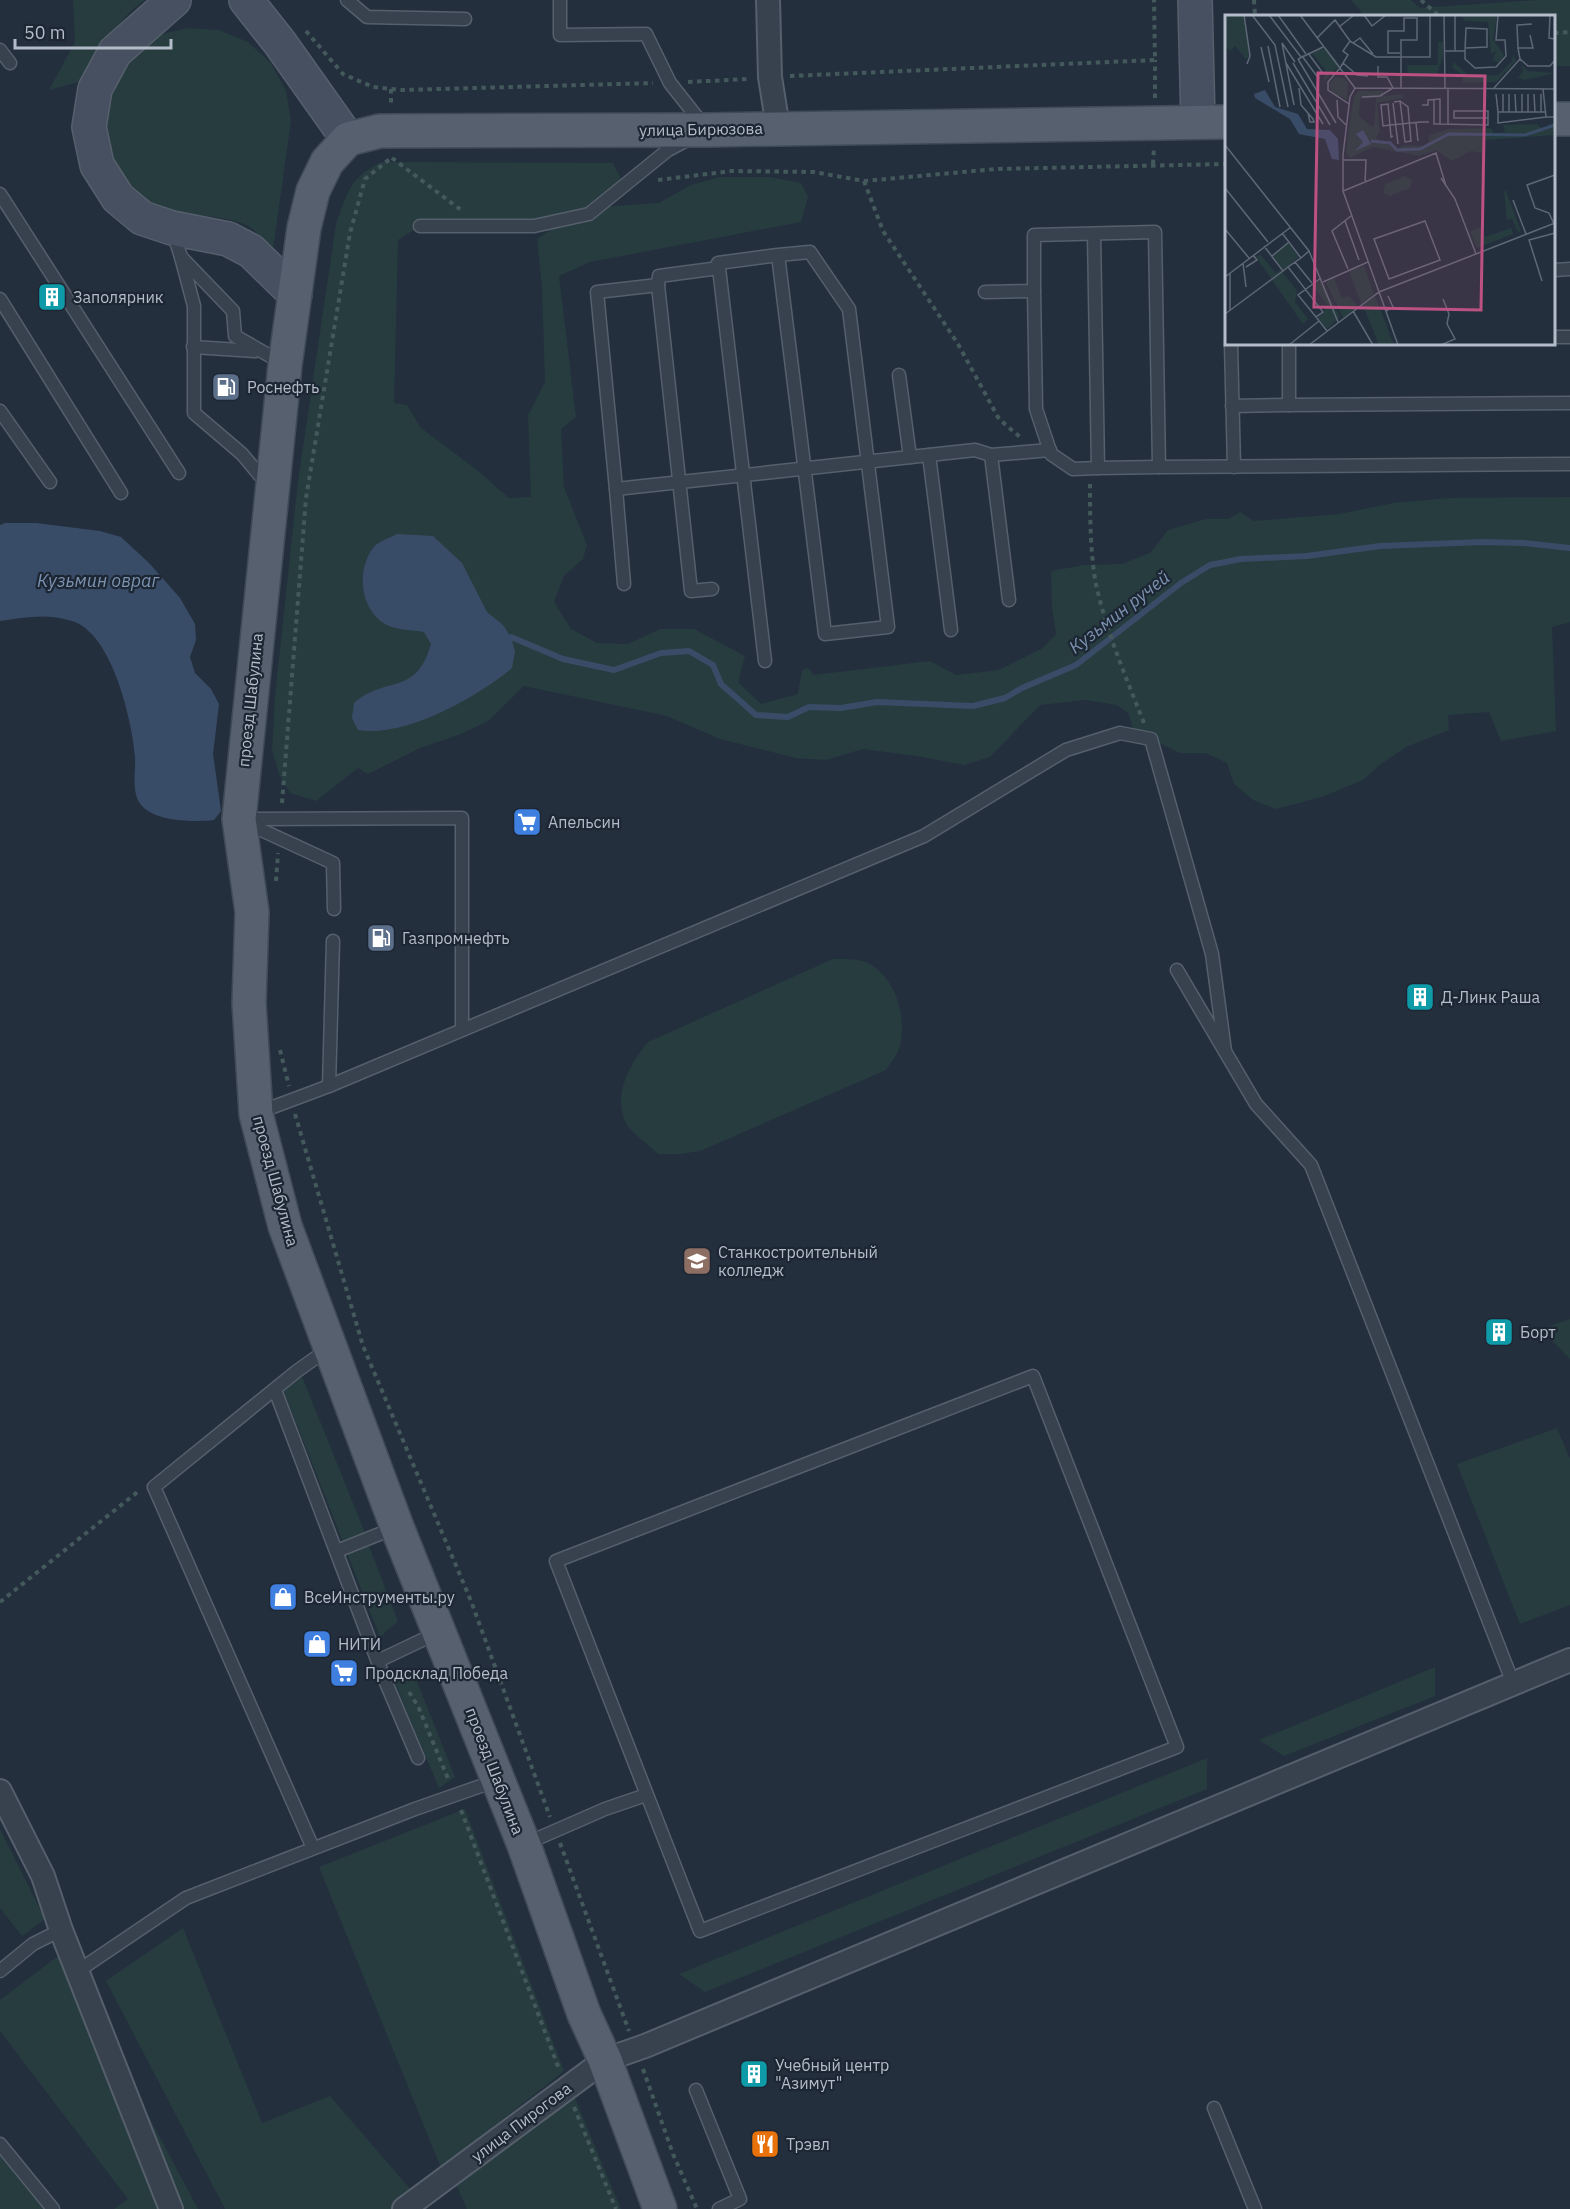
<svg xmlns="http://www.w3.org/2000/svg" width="1570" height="2209" font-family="'IBM Plex Sans',sans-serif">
	<rect width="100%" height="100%" fill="#242f3e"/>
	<g fill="#263c3f" fill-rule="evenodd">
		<path d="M73,0H145C117,18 100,54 83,81L49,90L75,42Z"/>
		<polygon points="1351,0 1411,0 1420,8 1539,0 1570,0 1570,66 1554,66 1554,16 1360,16 1361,11"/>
		<path d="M188,28L219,30L248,42L271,63L286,91L291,121L273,249C265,241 255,229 246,225C219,213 188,218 161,207C117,190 95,138 109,94C117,69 133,49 157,37C166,32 178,31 188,28Z"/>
		<path d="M381,162L613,163L624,185L599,207L659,203L691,185L720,177H770L801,183L808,197L801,222L590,262L559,276L576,417L561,429L564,487L587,545L583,559L564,576L554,602L571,629L597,643L628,644L660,629H694L745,656L738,682L761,704L798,694L802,670L808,668L814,675L930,661L956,675L999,670L1043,648L1056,634L1052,607L1051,571L1084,565L1122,564L1150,553L1168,530L1206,519H1228L1240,512L1254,521L1339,514L1394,503L1448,498L1570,497V622L1552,627L1556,731L1501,741L1489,712L1448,715L1449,730L1406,747L1381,764L1363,780L1322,797L1276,809L1253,800L1234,784L1227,763L1206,753H1180L1133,730L1129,714L1117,705L1085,700L1040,705L990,757L964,765L917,756L863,749L826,760L796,758L720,739L667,716L524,686L488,721L461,734L420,748L368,774L358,768L316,801L290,793L280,776L272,751L275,696L298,481L336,224C348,191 349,179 381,162ZM558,225L537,239L542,287L545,382L528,415L531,497L509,498L477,470L421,428L407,405L394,403L398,240L420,226Z"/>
		<path d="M833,959C846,959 862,958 873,966C898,983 906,1018 900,1046C898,1054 891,1062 886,1070L700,1151L680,1154H658C649,1145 634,1135 627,1125C611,1097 630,1063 648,1042Z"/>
		<polygon points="1570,1319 1570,1359 1541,1329"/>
		<polygon points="301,1374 365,1533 343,1542 283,1389"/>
		<polygon points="1557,1428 1570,1459 1570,1605 1520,1624 1457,1464"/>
		<polygon points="368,1544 398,1621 380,1637 347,1553"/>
		<polygon points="1435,1667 1435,1696 1284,1756 1259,1740"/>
		<polygon points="412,1669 455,1777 439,1788 393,1678"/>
		<polygon points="1207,1758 1207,1789 705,1992 679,1974"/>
		<polygon points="465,1809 564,2071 441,2168 319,1867"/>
		<polygon points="0,1829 45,1919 22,1936 0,1908"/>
		<polygon points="183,1928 262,2123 330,2096 418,2198 403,2209 225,2209 106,1981"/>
		<polygon points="62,1953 198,2209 114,2209 128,2199 0,2031 0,2000"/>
		<polygon points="574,2096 621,2209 467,2209 456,2184"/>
		<polygon points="0,2155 45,2209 0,2209"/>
	</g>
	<g fill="#394c67">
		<path d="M5,523H36L100,531L121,537L150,564L180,598L195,624L196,640L190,657L195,673L211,689L219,704L213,754L221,811L214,820C195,822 160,822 144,808C130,796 136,772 135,756C132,720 112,633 72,621C48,613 24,617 0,621V525Z"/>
		<path d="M397,534L433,536L462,563L487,612L503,625L511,637L515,652L512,668C477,697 405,738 358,730L352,718L354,703C386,675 416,697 431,644L424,632C413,630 397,630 387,625C360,611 356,571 373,548C377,542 390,538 397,534Z"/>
	</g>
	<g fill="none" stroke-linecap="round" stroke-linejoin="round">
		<polyline stroke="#394c67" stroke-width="6" points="511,637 563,659 614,670 661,653 689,651 713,665 721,684 756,715 788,717 809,707 841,708 877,702 973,706 1005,698 1022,688 1076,665 1181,583 1210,565 1241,559 1307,556 1380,546 1482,542 1524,543 1570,548"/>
		<g stroke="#565f6c" stroke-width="15">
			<g id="service">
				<polyline points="347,0 367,17 465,19"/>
				<polyline points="560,0 560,35 646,34 670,83 704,126"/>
				<polyline points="0,50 10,63"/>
				<polyline points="0,194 179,473"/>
				<polyline points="420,226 534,226 589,214 668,150 687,140"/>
				<polyline points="173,232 181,257 233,311 235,336 284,364"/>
				<polyline points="1094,234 1098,468 1159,467"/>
				<polyline points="181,257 194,306 194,413 242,454 267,484"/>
				<polyline points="719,268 718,263 778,255 825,634 888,627 849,309 810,252 778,255"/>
				<polyline points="1554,270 1570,269"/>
				<polyline points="658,285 659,276 719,268 765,661"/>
				<polyline points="1034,291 1036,409 1051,454 1073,469 1098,468"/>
				<polyline points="985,292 1034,291 1034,235 1155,232 1159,467 1570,464"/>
				<polyline points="0,299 121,493"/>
				<polyline points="1554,337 1570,337"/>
				<polyline points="1231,344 1234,467"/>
				<polyline points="1289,344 1289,405 1570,403"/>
				<polyline points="193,347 255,351"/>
				<polyline points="899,375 910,457"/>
				<polyline points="1232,406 1289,405"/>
				<polyline points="0,411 50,482"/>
				<polyline points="929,455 951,630"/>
				<polyline points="991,455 1009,600"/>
				<polyline points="616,489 624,584"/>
				<polyline points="712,589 691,591 658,285 597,292 616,489 975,450 991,455 1050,450"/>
				<polyline points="240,819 462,818 462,1030"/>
				<polyline points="242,821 333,863 334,909"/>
				<polyline points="1177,970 1256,1104 1311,1165 1513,1683"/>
				<polyline points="329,1086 333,941"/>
				<polyline points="257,1113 329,1086 924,836 1066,750 1120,733 1151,739 1212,954 1225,1051"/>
				<polygon points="1033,1376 1177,1747 700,1931 556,1561"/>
				<polyline points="275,1390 384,1678 418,1758"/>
				<polyline points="337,1551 397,1527"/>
				<polyline points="378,1661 439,1632"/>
				<polyline points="525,1844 605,1809 646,1795"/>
				<polyline points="313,1848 154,1487 297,1371 328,1349"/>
				<polyline points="0,1971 33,1944 61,1930"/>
				<polyline points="78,1971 186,1898 415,1809 498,1780"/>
				<polyline points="696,2090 740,2199 719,2209"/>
				<polyline points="1214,2108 1255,2209"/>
				<polyline points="0,2144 53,2209"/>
			</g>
		</g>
		<g stroke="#565f6c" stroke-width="26">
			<g id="minor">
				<polyline points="768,0 770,77 778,127"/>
				<polyline points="0,1791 43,1876 61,1930 171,2209"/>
				<polyline points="404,2209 605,2060 645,2046 1570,1660"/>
			</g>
		</g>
		<g stroke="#565f6c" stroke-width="36">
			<g id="secondary">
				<polyline points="174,0 115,52 95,89 89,127 97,165 118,198 142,218 172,228 228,239 251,251 295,294"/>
				<polyline points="246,0 280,43 348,139"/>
				<polyline points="1195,0 1198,122"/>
			</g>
		</g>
		<g stroke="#414a57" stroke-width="36">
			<g id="primary">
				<polyline points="1554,119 1570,119"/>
				<polyline points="660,2209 605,2060 584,2014 524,1845 397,1527 285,1226 256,1114 249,1003 252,912 239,819 285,365 304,228 313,191 327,162 348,139 380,131 707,130 1226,122"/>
			</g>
		</g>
		<g stroke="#44595c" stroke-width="4" stroke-dasharray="4.5 4.5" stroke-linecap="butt">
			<polyline points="1254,0 1255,16"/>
			<polyline points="1421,0 1439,16"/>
			<polyline points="306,31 343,74 373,87 402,90 653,83"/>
			<polyline points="1554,33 1570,32"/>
			<polyline points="790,76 1155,60 1154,0"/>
			<polyline points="688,82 749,79"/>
			<polyline points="391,89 391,106"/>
			<polyline points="1155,98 1155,60"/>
			<polyline points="392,158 461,210"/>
			<polyline points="1153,164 1154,147"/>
			<polyline points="658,180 732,171 814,172 864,181 996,169 1226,164"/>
			<polyline points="864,181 883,231 958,344 999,419 1020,437"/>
			<path d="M1090,484C1090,516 1090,562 1098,593C1109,638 1127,680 1144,723"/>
			<polyline points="282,803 306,498 350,233 365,179 391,158"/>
			<polyline points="276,881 278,853"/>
			<polyline points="280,1050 289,1086"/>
			<polyline points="295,1114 363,1346 471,1601 550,1817"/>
			<polyline points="0,1602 140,1490"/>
			<polyline points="409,1692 418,1706 449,1781"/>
			<polyline points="461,1810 559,2069"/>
			<polyline points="560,1843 629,2031"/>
			<polyline points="643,2069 673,2154 697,2209"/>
			<polyline points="574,2107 616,2209"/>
		</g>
		<use href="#service" stroke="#38414e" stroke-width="12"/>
		<use href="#minor" stroke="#38414e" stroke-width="22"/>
		<use href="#secondary" stroke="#465061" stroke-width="33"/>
		<use href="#primary" stroke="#56606e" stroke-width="33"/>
	</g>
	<defs>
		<g id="building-square" transform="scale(1.5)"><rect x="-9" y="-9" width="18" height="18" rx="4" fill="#0f9aa8" stroke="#1d2633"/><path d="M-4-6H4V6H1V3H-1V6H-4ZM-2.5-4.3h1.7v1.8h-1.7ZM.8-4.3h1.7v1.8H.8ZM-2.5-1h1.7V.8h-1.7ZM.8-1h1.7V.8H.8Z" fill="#fff"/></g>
		<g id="fuel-square" transform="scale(1.5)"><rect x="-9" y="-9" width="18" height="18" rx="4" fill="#5c6f8a" stroke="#1d2633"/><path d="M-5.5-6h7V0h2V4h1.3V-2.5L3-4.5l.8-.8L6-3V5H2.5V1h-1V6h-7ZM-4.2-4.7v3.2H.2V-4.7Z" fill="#fff"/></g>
		<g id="supermarket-square" transform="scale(1.5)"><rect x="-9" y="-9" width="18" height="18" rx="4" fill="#3f7fe0" stroke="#1d2633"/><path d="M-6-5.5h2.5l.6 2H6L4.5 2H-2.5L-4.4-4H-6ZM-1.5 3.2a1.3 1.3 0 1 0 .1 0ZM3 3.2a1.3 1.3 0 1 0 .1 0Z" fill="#fff"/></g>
		<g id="university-square" transform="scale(1.5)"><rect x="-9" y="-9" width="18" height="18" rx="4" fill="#8d6e63" stroke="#1d2633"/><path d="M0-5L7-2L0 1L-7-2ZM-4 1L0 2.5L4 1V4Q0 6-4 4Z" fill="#fff"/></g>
		<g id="shop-square" transform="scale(1.5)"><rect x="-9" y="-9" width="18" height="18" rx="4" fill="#3f7fe0" stroke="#1d2633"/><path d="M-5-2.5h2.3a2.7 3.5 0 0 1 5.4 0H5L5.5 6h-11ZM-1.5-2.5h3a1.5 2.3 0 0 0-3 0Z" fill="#fff"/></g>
		<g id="restaurant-square" transform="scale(1.5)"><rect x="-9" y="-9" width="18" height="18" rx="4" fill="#e8710a" stroke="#1d2633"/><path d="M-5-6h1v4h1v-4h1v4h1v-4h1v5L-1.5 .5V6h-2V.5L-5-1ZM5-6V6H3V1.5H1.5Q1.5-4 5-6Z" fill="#fff"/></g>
	</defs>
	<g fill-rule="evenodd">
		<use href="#building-square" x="52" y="297"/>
		<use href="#fuel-square" x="226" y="387"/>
		<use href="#supermarket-square" x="527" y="822"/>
		<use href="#fuel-square" x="381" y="938"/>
		<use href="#building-square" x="1420" y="997"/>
		<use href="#university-square" x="697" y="1261"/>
		<use href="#building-square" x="1499" y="1332"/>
		<use href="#shop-square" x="283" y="1597"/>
		<use href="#shop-square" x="317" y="1644"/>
		<use href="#supermarket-square" x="344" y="1673"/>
		<use href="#building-square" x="754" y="2074"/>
		<use href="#restaurant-square" x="765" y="2144"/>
	</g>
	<g text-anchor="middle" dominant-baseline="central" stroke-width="4.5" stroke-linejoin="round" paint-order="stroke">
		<g font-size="16" fill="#b4bcc9" stroke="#1d2633">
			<text transform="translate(701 129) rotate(-1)">улица Бирюзова</text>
			<text transform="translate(250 700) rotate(-84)">проезд Шабулина</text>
			<text transform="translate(276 1181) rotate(75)">проезд Шабулина</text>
			<text transform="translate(495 1771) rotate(69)">проезд Шабулина</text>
			<text transform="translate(521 2122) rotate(-37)">улица Пирогова</text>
		</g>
		<g font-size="16" fill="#b4bcc9" stroke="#1d2633" text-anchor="start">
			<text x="73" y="297">Заполярник</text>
			<text x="247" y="387">Роснефть</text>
			<text x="548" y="822">Апельсин</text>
			<text x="402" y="938">Газпромнефть</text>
			<text x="1441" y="997">Д-Линк Раша</text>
			<text x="718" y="1252">Станкостроительный<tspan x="718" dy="18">колледж</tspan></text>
			<text x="1520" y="1332">Борт</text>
			<text x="304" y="1597">ВсеИнструменты.ру</text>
			<text x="338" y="1644">НИТИ</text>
			<text x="365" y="1673">Продсклад Победа</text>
			<text x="775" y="2065">Учебный центр<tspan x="775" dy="18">"Азимут"</tspan></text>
			<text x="786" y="2144">Трэвл</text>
		</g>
		<g font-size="18" font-style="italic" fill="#7c92b1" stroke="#1d2633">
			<text x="98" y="580">Кузьмин овраг</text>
			<text transform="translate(1119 612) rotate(-38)">Кузьмин ручей</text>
		</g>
	</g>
	<g transform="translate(1225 15)">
		<rect width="330" height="330" fill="#242f3e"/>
		<path d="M0,0H19L25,41L21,44L10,31L5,36L0,30ZM236,0H272L268,24L279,40L274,48L268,45L271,36L266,39L263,7L240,6ZM213,27H218V41L212,59H183L182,50H213ZM101,32L115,50L98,67L101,56L87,38ZM288,39L291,46L271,67L237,68L238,61L227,52L229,47L244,61L273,60L287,46ZM296,50L303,56L330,58L300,65L293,63L298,56ZM110,62L119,63L123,68L122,85L107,78L104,69ZM133,76H158V81L178,79V83L152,88L155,117L151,123L155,127L166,126L173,134L178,130L198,131L204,127V120L224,114L266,113L269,119L280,117L278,110L312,109L317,114L330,107V120L260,125L257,138L246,136L227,146L211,135L194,141L148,132L125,143L121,138L123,118L129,82ZM151,83L149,111H146L134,101L135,84ZM180,161L187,165L185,173L165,181L158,178L160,169ZM279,176H281L296,216L293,217L287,204L282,205ZM256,212L260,222L286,213L288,219L252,233L245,216ZM63,228L74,242L58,255L48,241ZM35,239L51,258L56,255L72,276L70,287L83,304L78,309L31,242ZM139,251L149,279L136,289L124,256ZM109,263L117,283L124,281L134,292L118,303L101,268ZM96,265L115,302L102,314L93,303L103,291L88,271ZM150,281L169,330H154L138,290Z" fill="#263c3f" fill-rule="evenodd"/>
		<path d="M40,75L50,92L73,99L82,114L105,115L113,124L114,145L107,144L100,124L74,119L65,104L30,83L29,79ZM138,115L146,129L130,136L138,127L131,119Z" fill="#394c67"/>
		<path fill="none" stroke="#394c67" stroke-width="3" d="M146,126L165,128L172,135L195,134L224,119L300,120L330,110"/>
		<path fill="none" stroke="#5e6776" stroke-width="1.5" d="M19,0L25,41L22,49M27,0L50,30L63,92M44,0L76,42M53,0L81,39M75,0L130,73M139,0L147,11L161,0M219,0L220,73M230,0V36M325,0L324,23L330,24M114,12L129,0M92,23L110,5L125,26M128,28L135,23L148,39M43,31L55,92M36,32L44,67M293,33L292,10L307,9M220,36H240V44L250,53L271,52L281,41L280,25H271L273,0M240,36L241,13L262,14V32L241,33M83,38L97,57M175,38H163V16H179V3H192V25H176V73M77,41L94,64M73,44L111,108M73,44L98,32M295,44L293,33H308L305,20M61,48L98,109M68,48L105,110M118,48L132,60L143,61M115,53L123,40L118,36L125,26L151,42H205V0M115,53L103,67V75L124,89M74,73L76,90L88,104L89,107H85L83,98M130,73L125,82L118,140V176L173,330M130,73L330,74M269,73L295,44L303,51H325L330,45M223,74V109M318,74L321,102H329M271,79L273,97M278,79V97M284,79V97M290,79L291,97M297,79V97M303,79V97M309,79L310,97M316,79V97M137,82L155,81L168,73L162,62H153V51M209,84V109H215M112,85L113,102L121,110M169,87L175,86L180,127L186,126L183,92L175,86M168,88L173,129M69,90L57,28L70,47M197,90H203V85L215,84V109L263,110V96H229V103H263M321,97H273V108L321,102M191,108L193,126M168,121L166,122L165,110L163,89L156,90L158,111L165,110L196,107H204M0,130L84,236L113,307M118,145H141L140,168M216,163L230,184L251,239M0,173L43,227M118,176L211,138L221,171M288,185L301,219M120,206L134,245M200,206L215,245L164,264L149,224ZM329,209L324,198L310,193L302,170L330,160M0,214L24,243M57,218L76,243L84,236M39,231L58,256L63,252M47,241L64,227M76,243L63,252L98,297L91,302L102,316M70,247L87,268M18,248L21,272M21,252L32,245L28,240M123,254L107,216L126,201M0,262L66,212M317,266L304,225L330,218M98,267L143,247M5,295V258M128,296L148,330M161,296L168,292L163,281M0,299L58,256M91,302L73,280L96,263M64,330L94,306M84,330L154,277L330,208M216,330L230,324L222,309L224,299L218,284"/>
		<path fill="#bd5182" fill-opacity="0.15" stroke="#bd5182" stroke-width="3" d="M93,58L260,61L256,295L89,292Z"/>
		<rect width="330" height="330" fill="none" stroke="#b4bcc9" stroke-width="3"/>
	</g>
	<path d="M15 39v9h156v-9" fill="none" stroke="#b4bcc9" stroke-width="3"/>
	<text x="24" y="39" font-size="18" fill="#b4bcc9" stroke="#1d2633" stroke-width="4.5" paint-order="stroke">50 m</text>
</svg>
